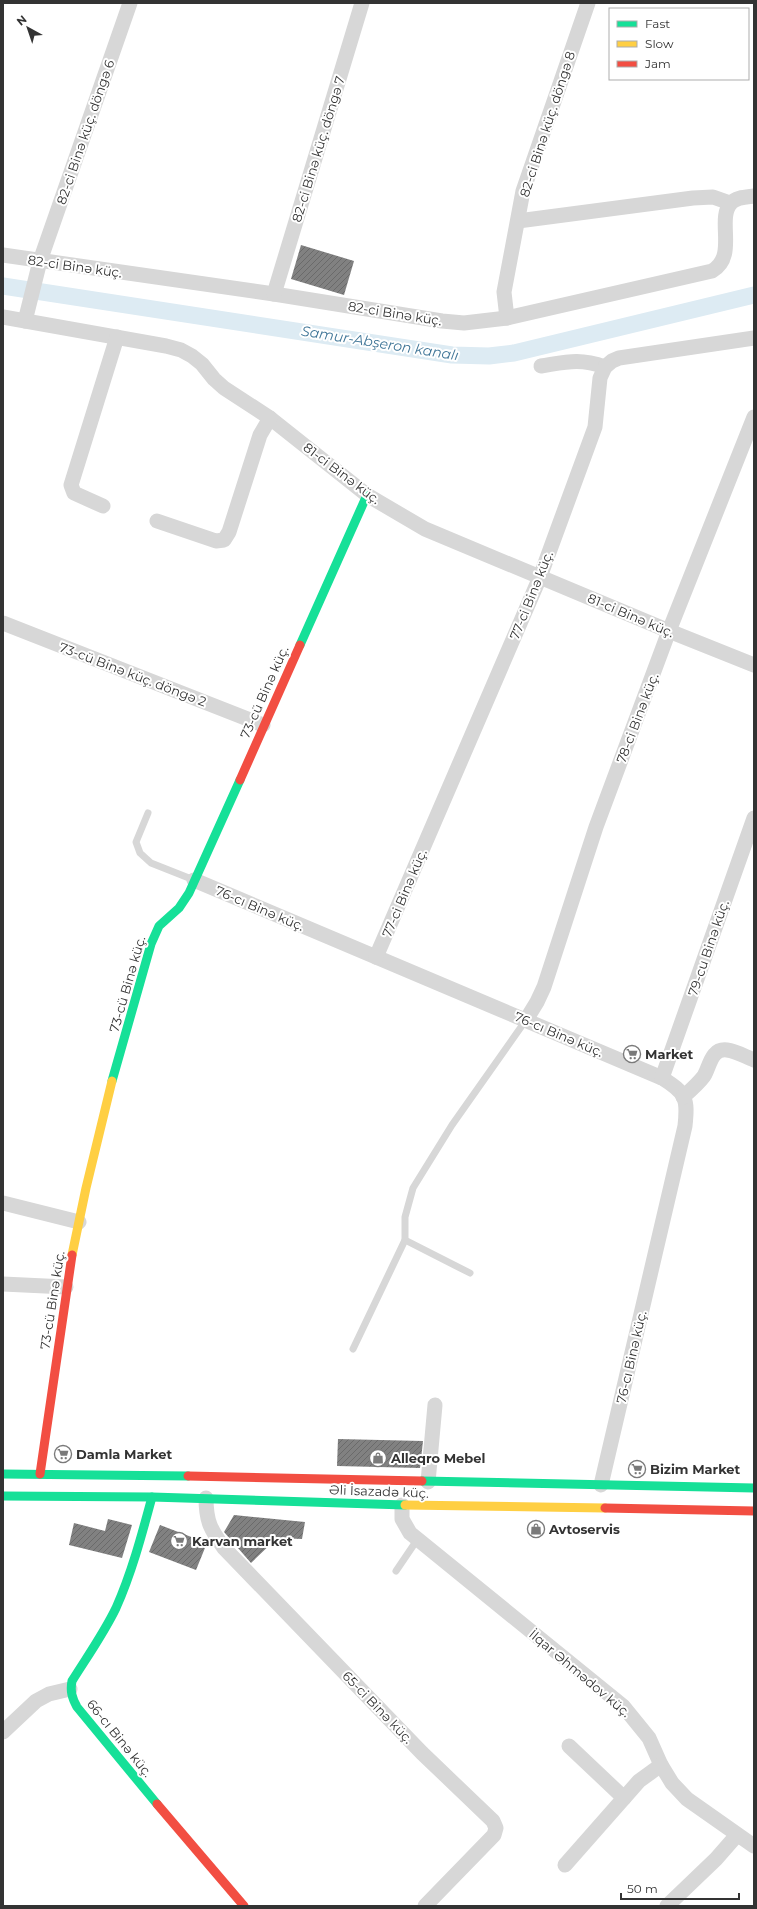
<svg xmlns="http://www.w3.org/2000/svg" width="757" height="1909" font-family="Montserrat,sans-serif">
	<defs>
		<pattern id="building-hatch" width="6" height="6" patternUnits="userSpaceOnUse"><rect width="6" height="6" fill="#818181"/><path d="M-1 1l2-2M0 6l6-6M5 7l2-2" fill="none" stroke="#6a6a6a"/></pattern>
	</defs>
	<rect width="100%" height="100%" fill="#fff"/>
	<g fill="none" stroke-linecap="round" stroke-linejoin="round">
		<polyline stroke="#ddebf3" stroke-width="17" points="3,286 452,355 489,356 514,353 754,295"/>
	</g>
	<g fill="url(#building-hatch)">
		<polygon points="301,245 354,261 344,295 291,279"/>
		<polygon points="338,1439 423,1441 420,1468 337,1466"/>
		<polygon points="234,1515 305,1522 302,1539 277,1538 251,1563 224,1532"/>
		<polygon points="108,1519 132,1525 122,1558 69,1545 74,1523 105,1531"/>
		<polygon points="160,1525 207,1543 196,1570 149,1552"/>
	</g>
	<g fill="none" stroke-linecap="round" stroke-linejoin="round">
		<g stroke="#d7d7d7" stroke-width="7">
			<polyline points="148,813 136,842 140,853 151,863 194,880"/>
			<polyline points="405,1240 470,1273"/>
			<polyline points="353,1349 405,1240 405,1217 413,1188 452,1125 526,1020"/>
			<polyline points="396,1571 417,1540"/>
		</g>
		<g stroke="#d7d7d7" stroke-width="15">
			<polyline points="518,221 693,198 713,197 730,203"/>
			<path d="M3,255L274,294L442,321L464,323L507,318L712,271C738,256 716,219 731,203C736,197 747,197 754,196"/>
			<polyline points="274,294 362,3"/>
			<polyline points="3,317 166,346 181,350 192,356 202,364 214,379 224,388 270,418 367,495 425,529 669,631 754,665"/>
			<polyline points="507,318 504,292 523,191 588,3"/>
			<polyline points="25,321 40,261 130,3"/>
			<path d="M541,366C567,362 579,358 605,367"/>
			<polyline points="103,506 74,493 71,485 117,337"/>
			<polyline points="157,521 216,541 224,540 229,532 260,435 270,418"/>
			<polyline points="3,623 263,725"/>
			<path d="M194,880L662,1078C686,1093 688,1098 685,1126L601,1485"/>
			<polyline points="376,957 540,577 595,427 600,378 605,367 612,361 619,358 754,338"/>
			<polyline points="526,1020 537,1002 544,987 596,827 669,631 754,417"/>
			<polyline points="662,1078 754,818"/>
			<path d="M683,1097C691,1090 698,1084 704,1076C710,1066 711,1048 727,1050C736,1051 746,1057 754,1060"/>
			<polyline points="3,1203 79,1222"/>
			<polyline points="3,1284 66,1287"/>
			<polyline points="428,1482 435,1405"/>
			<path d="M206,1498C206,1522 211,1530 224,1548L422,1753L493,1821L496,1828L494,1835L425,1906"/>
			<polyline points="402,1505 402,1519 410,1533 623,1706 649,1738 661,1765 672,1783 687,1799 754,1846"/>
			<polyline points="3,1732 36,1701 49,1694 70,1689"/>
			<polyline points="569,1746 624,1798"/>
			<polyline points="565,1865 639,1781 661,1765"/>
			<polyline points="667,1906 716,1859 737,1835"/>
		</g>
		<g stroke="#16e098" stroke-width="9">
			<polyline points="300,645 367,495"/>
			<polyline points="112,1081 151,944 159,926 179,908 189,893 240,780"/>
			<polyline points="3,1474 188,1476"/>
			<polyline points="422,1481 754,1488"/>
			<polyline points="3,1496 152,1497 405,1505"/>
			<path d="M152,1497C142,1534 132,1572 116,1608C104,1633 87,1657 72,1681C70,1691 72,1698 77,1707L157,1804"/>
		</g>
		<g stroke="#ffcf43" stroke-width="9">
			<polyline points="72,1255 86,1188 112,1081"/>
			<polyline points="405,1505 605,1508"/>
		</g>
		<g stroke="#f24e42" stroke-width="9">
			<polyline points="240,780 300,645"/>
			<polyline points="40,1474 72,1255"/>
			<polyline points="188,1476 422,1481"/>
			<polyline points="605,1508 754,1511"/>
			<polyline points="157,1804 244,1906"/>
		</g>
	</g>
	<defs>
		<g id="supermarket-ring" transform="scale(0.9)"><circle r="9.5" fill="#fff" stroke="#7a7a7a" stroke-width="1.5"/><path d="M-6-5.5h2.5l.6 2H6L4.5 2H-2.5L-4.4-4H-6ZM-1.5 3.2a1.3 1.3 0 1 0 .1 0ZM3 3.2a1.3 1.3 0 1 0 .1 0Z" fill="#7a7a7a"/></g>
		<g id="shop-ring" transform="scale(0.9)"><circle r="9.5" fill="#fff" stroke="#7a7a7a" stroke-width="1.5"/><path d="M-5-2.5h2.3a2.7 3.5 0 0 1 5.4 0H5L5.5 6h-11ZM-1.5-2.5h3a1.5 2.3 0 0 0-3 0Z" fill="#7a7a7a"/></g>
	</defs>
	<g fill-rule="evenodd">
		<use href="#supermarket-ring" x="632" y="1054"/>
		<use href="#supermarket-ring" x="63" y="1454"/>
		<use href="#shop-ring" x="378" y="1458"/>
		<use href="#supermarket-ring" x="637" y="1469"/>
		<use href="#shop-ring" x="536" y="1529"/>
		<use href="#supermarket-ring" x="179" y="1541"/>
	</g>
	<g text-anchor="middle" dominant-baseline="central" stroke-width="4" stroke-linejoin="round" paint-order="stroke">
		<g font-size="13" fill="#333" stroke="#fff">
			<text transform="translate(547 124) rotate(-72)">82-ci Binə küç. döngə 8</text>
			<text transform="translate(85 132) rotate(-71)">82-ci Binə küç. döngə 6</text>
			<text transform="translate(318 149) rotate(-73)">82-ci Binə küç. döngə 7</text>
			<text transform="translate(75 266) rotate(8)">82-ci Binə küç.</text>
			<text transform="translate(395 313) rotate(9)">82-ci Binə küç.</text>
			<text transform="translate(342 473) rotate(37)">81-ci Binə küç.</text>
			<text transform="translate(531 595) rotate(-68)">77-ci Binə küç.</text>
			<text transform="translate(631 615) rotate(23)">81-ci Binə küç.</text>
			<text transform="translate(133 674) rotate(21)">73-cü Binə küç. döngə 2</text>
			<text transform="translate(264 692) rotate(-66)">73-cü Binə küç.</text>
			<text transform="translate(637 718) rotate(-69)">78-ci Binə küç.</text>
			<text transform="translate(404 893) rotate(-67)">77-ci Binə küç.</text>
			<text transform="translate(260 908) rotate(23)">76-cı Binə küç.</text>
			<text transform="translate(708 948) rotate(-71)">79-cu Binə küç.</text>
			<text transform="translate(127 984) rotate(-74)">73-cü Binə küç.</text>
			<text transform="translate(559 1034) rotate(23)">76-cı Binə küç.</text>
			<text transform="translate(52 1300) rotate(-81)">73-cü Binə küç.</text>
			<text transform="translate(631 1357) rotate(-77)">76-cı Binə küç.</text>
			<text transform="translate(379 1491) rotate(2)">Əli İsazadə küç.</text>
			<text transform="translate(580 1673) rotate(40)">İlqar Əhmədov küç.</text>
			<text transform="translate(378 1707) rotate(46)">65-ci Binə küç.</text>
			<text transform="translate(120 1738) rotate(51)">66-cı Binə küç.</text>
		</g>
		<g font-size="13" font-weight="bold" fill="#333" stroke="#fff" text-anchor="start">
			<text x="645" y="1054">Market</text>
			<text x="76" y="1454">Damla Market</text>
			<text x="391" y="1458">Alleqro Mebel</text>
			<text x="650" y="1469">Bizim Market</text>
			<text x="549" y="1529">Avtoservis</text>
			<text x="192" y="1541">Karvan market</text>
		</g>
		<g font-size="14" font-style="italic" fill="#3f7597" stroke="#fff">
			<text transform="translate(380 343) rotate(9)">Samur-Abşeron kanalı</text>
		</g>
	</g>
	<rect width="757" height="1909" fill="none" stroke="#333333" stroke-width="8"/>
	<rect x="609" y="8" width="140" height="72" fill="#ffffff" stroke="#adadad"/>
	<rect x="617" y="21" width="20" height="6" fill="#16e098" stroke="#adadad"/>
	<text x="645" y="28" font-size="12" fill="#333333">Fast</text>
	<rect x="617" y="41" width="20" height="6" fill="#ffcf43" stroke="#adadad"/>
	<text x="645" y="48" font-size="12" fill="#333333">Slow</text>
	<rect x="617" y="61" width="20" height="6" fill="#f24e42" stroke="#adadad"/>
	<text x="645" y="68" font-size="12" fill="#333333">Jam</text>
	<g transform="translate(28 28) rotate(320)" stroke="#ffffff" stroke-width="3" paint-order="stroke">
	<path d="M0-3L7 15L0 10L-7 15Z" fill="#333333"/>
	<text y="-6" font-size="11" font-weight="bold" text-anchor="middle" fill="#333333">N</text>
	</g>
	<path d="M621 1893v6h118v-6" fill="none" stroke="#333333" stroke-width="2"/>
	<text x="627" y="1893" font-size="12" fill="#333333" stroke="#ffffff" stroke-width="3" paint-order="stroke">50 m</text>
</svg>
